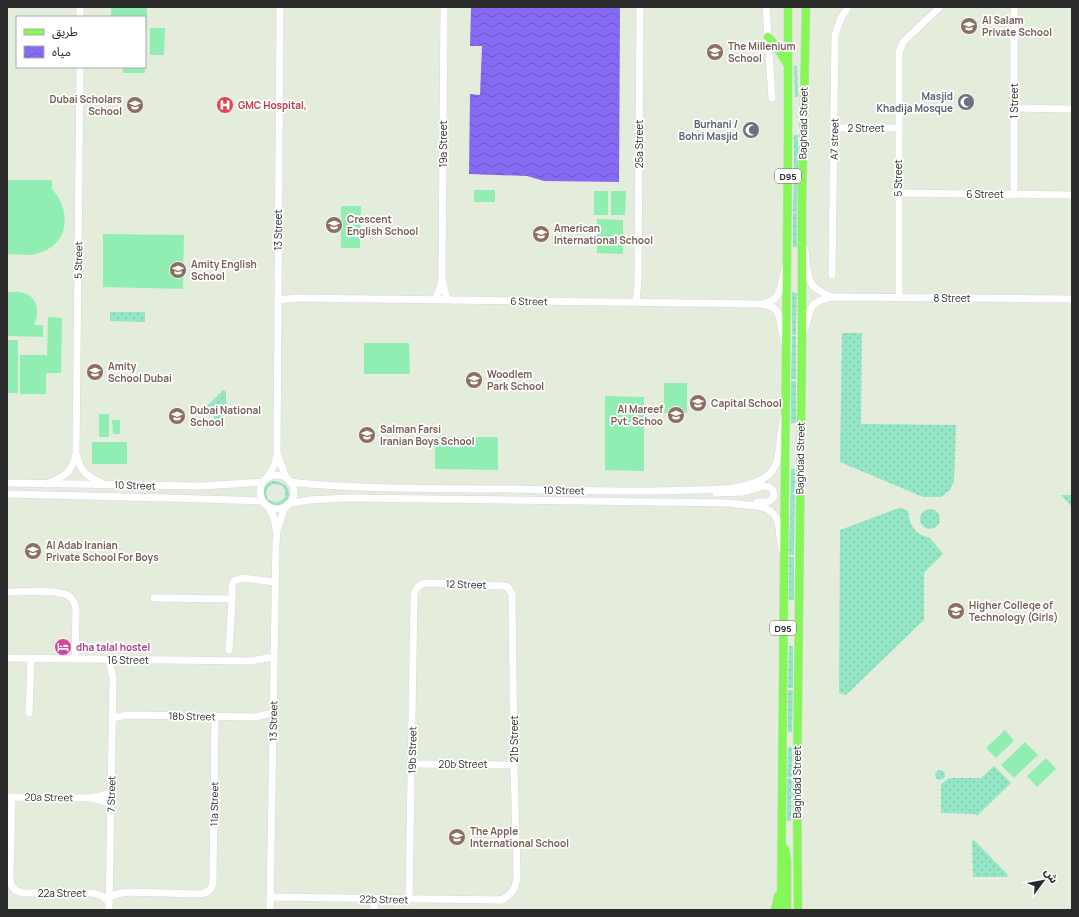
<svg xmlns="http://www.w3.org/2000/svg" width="1079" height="917" font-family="Manrope,'Noto Sans Arabic',sans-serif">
	<defs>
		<pattern id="grass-dots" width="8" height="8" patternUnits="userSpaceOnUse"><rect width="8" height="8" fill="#95e6c6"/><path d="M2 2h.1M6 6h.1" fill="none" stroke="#81c5aa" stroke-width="1.8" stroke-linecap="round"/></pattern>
		<pattern id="water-waves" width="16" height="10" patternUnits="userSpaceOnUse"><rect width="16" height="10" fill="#876af4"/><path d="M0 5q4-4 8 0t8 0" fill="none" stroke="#6f57c6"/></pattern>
	</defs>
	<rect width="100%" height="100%" fill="#e4eddc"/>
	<g fill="url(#grass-dots)" fill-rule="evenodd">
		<polygon points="794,66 797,66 798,97 795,97"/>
		<rect x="794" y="135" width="4" height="42"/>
		<polygon points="794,178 798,178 797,212 793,212"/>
		<rect x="793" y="213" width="4" height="34"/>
		<polygon points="792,292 797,293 796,335 792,335"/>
		<polygon points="110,312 145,312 145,322 110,321"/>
		<polygon points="842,333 862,333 861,424 956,425 954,481 950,490 941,497 923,497 840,462"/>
		<polygon points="792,336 796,336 796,379 791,379"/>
		<rect x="791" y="381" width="5" height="42"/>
		<polygon points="223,390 224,390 226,392 226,414 221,418 221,424 220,421 214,421 213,409 203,410"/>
		<polygon points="791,469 795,469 794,555 789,555"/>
		<path d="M273,481C282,481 290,486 289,496C283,523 243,491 273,481ZM273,484C282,483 287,489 285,498L277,503L269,500C264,494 266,487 273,484Z"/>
		<polygon points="1061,495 1072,495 1072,507"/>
		<polygon points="899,508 904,509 908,511 910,522 914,529 919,534 930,538 943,554 924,573 924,620 846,695 839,693 840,530"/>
		<circle cx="930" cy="519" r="10"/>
		<rect x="789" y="557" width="5" height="43"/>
		<polygon points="789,646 793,646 793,688 788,688"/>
		<polygon points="788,690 793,690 792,732 788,732"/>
		<polygon points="788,747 792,747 792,777 787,777"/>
		<polygon points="994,766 1011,783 977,816 975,814 941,813 941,784 949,778 981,778"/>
		<circle cx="940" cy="775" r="5"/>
		<polygon points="787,778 792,778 791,821 787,821"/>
		<polygon points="974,840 1008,875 1007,877 973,877 972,841"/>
	</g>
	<g fill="#91eeb3">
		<polygon points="111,7 147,7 147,29 145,29 145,17 111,17"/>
		<polygon points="150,28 165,28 164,55 150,55"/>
		<rect x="123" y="67" width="22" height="6"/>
		<path d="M7,180H52V189C73,212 69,247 35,254C27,256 16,254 7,254Z"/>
		<rect x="474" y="190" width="21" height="12"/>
		<rect x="594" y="191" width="14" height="24"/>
		<polygon points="611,191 626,191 625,215 611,215"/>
		<polygon points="341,206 361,206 360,248 341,248"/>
		<polygon points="597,219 623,220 623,254 597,253"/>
		<polygon points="103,234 184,235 183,289 103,287"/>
		<path d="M7,292C12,292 19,291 23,293C38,296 40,313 34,325H43V337L7,336Z"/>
		<polygon points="48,317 62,318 61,373 46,373 46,394 20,394 20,355 46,355 47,358"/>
		<rect x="7" y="340" width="11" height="53"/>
		<polygon points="364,343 409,343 410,374 364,374"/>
		<rect x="664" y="383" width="23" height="30"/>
		<polygon points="605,396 644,397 644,471 605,470"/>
		<rect x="99" y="414" width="10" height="23"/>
		<polygon points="112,420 120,420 120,434 113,434"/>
		<polygon points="435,437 498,437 498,470 435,469"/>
		<rect x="92" y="442" width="35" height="22"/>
		<polygon points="1005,730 1014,741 996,758 986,748"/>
		<polygon points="1025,742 1038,755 1014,778 1001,765"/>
		<polygon points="1046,758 1056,769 1037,787 1027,776"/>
	</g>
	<polygon fill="url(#water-waves)" points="471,7 620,7 619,182 544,181 527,176 469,174 470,94 480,95 482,46 470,46"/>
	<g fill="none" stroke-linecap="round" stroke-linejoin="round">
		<g stroke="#dfd1e4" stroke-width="8">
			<g id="minor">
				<polyline points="444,7 442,280 447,299"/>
				<polyline points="766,7 772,98"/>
				<polyline points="80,17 80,7"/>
				<polyline points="1014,108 1072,109"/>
				<polyline points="834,128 899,128"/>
				<polyline points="898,193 1072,195"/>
				<polyline points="1014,194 1014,7"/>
				<path d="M805,250C808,276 804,286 832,297"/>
				<polyline points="832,275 835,35 841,18 848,7"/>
				<polyline points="899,298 899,52 903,42 940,7"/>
				<polyline points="436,299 442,281"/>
				<path d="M278,300L297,298L762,304C766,305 771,306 774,308C783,315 780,335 786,346"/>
				<polyline points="636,302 638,281 640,7"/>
				<path d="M762,304C765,303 768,302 771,301C784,295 780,277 786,266"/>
				<path d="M802,335C813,314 802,303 832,297L1072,299"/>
				<path d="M77,456C81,473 87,476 102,483"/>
				<polyline points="278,456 286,478"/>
				<circle cx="277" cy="492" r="17"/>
				<polyline points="266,479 274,466 277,454 280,7"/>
				<path d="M290,482C364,490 440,488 514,489C573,490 632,493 690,490C713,489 747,491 767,476C783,465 778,435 784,417"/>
				<polyline points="7,483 202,486 263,482"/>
				<path d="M47,484C65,476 71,474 76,454L80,67"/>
				<path d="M716,493L743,492L764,486L769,487L773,490L774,496C770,504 764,502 757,502"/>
				<polyline points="7,494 204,499 263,501"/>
				<path d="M288,504L309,500L348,498L730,503C750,507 775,501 779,527C780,536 780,543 783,552"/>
				<polyline points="268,506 274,518 276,529"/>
				<path d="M7,592C20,592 59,589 69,596C73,599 75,604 76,609L75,659"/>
				<polyline points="154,598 232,599"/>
				<polyline points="229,650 232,599 232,586 234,581 242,578 275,582"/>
				<polyline points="7,658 250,661 274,657"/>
				<polyline points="109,660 113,678 109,910"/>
				<polyline points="29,713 31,659"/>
				<polyline points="112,718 128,715 255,717 273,713"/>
				<polyline points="412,764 514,765"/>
				<polyline points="7,797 92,798 111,803"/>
				<path d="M12,797L10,880C11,887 15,892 23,893H93L102,896L109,902"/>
				<polyline points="92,798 111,793"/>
				<path d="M110,896L126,892L200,894C208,893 213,889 213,880L215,716"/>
				<polyline points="270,897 503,900"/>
				<path d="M409,899L414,596C415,588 420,583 428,583L503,586L508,587L512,594L514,765L517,877C516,889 511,897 499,900"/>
				<polyline points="270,910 276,544 277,531 285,507"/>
				<polyline points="374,910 374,899"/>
			</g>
		</g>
		<g stroke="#d4d4d4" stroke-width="9">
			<g id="major">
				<polyline points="768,37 777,47 787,64"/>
				<polyline points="785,849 787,860 787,910"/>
				<polyline points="775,910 778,896"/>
				<polyline points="781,910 788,141 788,7"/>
				<polyline points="798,910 797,790 802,335 802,201 806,7"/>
			</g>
		</g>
		<use href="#minor" stroke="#fff" stroke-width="7"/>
		<use href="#major" stroke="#85f757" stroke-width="8"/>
	</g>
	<defs>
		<g id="school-disc" transform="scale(0.9)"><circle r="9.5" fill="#8d6e63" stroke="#fff"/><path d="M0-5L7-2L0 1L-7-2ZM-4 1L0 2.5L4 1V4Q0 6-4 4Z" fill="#fff"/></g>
		<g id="mosque-disc" transform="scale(0.9)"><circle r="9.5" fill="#6b7280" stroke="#fff"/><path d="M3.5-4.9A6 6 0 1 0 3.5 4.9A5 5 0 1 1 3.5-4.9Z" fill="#fff"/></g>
		<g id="hospital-disc" transform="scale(0.9)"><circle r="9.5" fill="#e0444e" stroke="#fff"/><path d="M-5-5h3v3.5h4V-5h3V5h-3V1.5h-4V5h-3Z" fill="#fff"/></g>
		<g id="university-disc" transform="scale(0.9)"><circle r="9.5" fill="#8d6e63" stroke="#fff"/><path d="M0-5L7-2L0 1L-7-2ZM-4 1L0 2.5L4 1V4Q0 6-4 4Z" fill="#fff"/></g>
		<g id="hotel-disc" transform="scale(0.9)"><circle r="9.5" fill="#d1479c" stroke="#fff"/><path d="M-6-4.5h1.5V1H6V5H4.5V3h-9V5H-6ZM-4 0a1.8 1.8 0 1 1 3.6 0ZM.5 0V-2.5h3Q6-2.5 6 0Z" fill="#fff"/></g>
	</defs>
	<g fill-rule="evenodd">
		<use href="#school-disc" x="969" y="26"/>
		<use href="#school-disc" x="715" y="52"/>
		<use href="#mosque-disc" x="966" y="102"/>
		<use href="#school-disc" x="135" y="105"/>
		<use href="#hospital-disc" x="225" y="105"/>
		<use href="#mosque-disc" x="751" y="130"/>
		<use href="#school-disc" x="334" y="225"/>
		<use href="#school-disc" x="541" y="234"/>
		<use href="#school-disc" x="178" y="270"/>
		<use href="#school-disc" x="95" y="372"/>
		<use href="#school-disc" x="474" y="380"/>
		<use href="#school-disc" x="698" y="403"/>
		<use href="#school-disc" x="676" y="415"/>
		<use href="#school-disc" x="177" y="416"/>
		<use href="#school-disc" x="367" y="435"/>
		<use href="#school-disc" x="33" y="551"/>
		<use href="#university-disc" x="956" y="611"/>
		<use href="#hotel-disc" x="63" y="647"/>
		<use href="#school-disc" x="457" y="837"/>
	</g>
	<g text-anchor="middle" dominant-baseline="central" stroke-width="3.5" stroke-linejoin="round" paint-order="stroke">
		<g fill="#fff" stroke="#6a6a6a" stroke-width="1">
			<rect x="775" y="169" width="26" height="14" rx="3"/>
			<rect x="770" y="621" width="26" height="14" rx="3"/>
		</g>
		<g font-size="9" font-weight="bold" fill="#2a2a2a">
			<text x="788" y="176">D95</text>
			<text x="783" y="628">D95</text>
		</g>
		<g font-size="10" font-weight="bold" fill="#785e54" stroke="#fff" text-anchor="start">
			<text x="982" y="20">Al Salam<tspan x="982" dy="12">Private School</tspan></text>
			<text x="728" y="46">The Millenium<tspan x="728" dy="12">School</tspan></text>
			<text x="122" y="99" text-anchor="end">Dubai Scholars<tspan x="122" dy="12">School</tspan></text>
			<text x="347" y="219">Crescent<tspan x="347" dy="12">English School</tspan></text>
			<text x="554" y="228">American<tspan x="554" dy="12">International School</tspan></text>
			<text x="191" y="264">Amity English<tspan x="191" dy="12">School</tspan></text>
			<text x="108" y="366">Amity<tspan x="108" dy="12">School Dubai</tspan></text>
			<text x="487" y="374">Woodlem<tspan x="487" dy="12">Park School</tspan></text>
			<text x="711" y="403">Capital School</text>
			<text x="663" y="409" text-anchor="end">Al Mareef<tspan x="663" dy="12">Pvt. Schoo</tspan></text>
			<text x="190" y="410">Dubai National<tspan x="190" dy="12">School</tspan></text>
			<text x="380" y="429">Salman Farsi<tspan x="380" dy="12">Iranian Boys School</tspan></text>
			<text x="46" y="545">Al Adab Iranian<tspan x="46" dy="12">Private School For Boys</tspan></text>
			<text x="969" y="605">Higher College of<tspan x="969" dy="12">Technology (Girls)</tspan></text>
			<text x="470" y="831">The Apple<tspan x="470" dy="12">International School</tspan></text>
		</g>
		<g font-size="10" font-weight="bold" fill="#5b616d" stroke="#fff" text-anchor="end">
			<text x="953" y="96">Masjid<tspan x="953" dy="12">Khadija Mosque</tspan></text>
			<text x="738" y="124">Burhani /<tspan x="738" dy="12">Bohri Masjid</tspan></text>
		</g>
		<g font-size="10" fill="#2a2a2a" stroke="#fff">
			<text transform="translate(1014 101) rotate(-90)">1 Street</text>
			<text transform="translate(803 123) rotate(-89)">Baghdad Street</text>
			<text x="866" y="128">2 Street</text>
			<text transform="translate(834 139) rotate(-89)">A7 street</text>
			<text transform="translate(443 144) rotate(-90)">19a Street</text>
			<text transform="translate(639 144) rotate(-90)">25a Street</text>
			<text transform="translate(898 178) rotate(-90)">5 Street</text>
			<text x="985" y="194">6 Street</text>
			<text transform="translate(278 230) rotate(-90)">13 Street</text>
			<text transform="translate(78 260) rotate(-89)">5 Street</text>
			<text x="952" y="298">8 Street</text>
			<text transform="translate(529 301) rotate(1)">6 Street</text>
			<text transform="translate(800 458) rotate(-89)">Baghdad Street</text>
			<text transform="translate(135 485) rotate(2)">10 Street</text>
			<text transform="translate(564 490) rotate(1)">10 Street</text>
			<text transform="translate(466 584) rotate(2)">12 Street</text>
			<text x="128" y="660">16 Street</text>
			<text transform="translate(192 716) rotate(1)">18b Street</text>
			<text transform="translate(273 721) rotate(-89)">13 Street</text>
			<text transform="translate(514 739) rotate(-90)">21b Street</text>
			<text transform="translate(412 750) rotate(-89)">19b Street</text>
			<text x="463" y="764">20b Street</text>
			<text transform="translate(797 782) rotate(-90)">Baghdad Street</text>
			<text transform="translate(111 794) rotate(-89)">7 Street</text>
			<text transform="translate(49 797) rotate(1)">20a Street</text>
			<text transform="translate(214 804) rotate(-89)">11a Street</text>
			<text x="62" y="893">22a Street</text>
			<text transform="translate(384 899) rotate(1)">22b Street</text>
		</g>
		<g font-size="10" font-weight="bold" fill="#be3a42" stroke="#fff" text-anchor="start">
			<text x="238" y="105">GMC Hospital,</text>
		</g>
		<g font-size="10" font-weight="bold" fill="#b23c85" stroke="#fff" text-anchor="start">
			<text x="76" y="647">dha talal hostel</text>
		</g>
	</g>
	<rect width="1079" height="917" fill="none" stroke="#2a2a2a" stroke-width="16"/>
	<rect x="16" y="16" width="130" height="52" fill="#ffffff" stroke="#aaaaaa"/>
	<rect x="24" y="29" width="20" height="6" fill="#85f757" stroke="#aaaaaa"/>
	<text x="52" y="36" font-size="12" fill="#2a2a2a">طريق</text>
	<rect x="24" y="46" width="20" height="12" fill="url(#water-waves)" stroke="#aaaaaa"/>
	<text x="52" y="56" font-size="12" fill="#2a2a2a">مياه</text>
	<g transform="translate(1043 881) rotate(58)" stroke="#ffffff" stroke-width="3" paint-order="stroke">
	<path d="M0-3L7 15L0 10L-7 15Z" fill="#2a2a2a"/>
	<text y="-6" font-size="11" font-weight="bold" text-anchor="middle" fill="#2a2a2a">ش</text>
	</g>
</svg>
